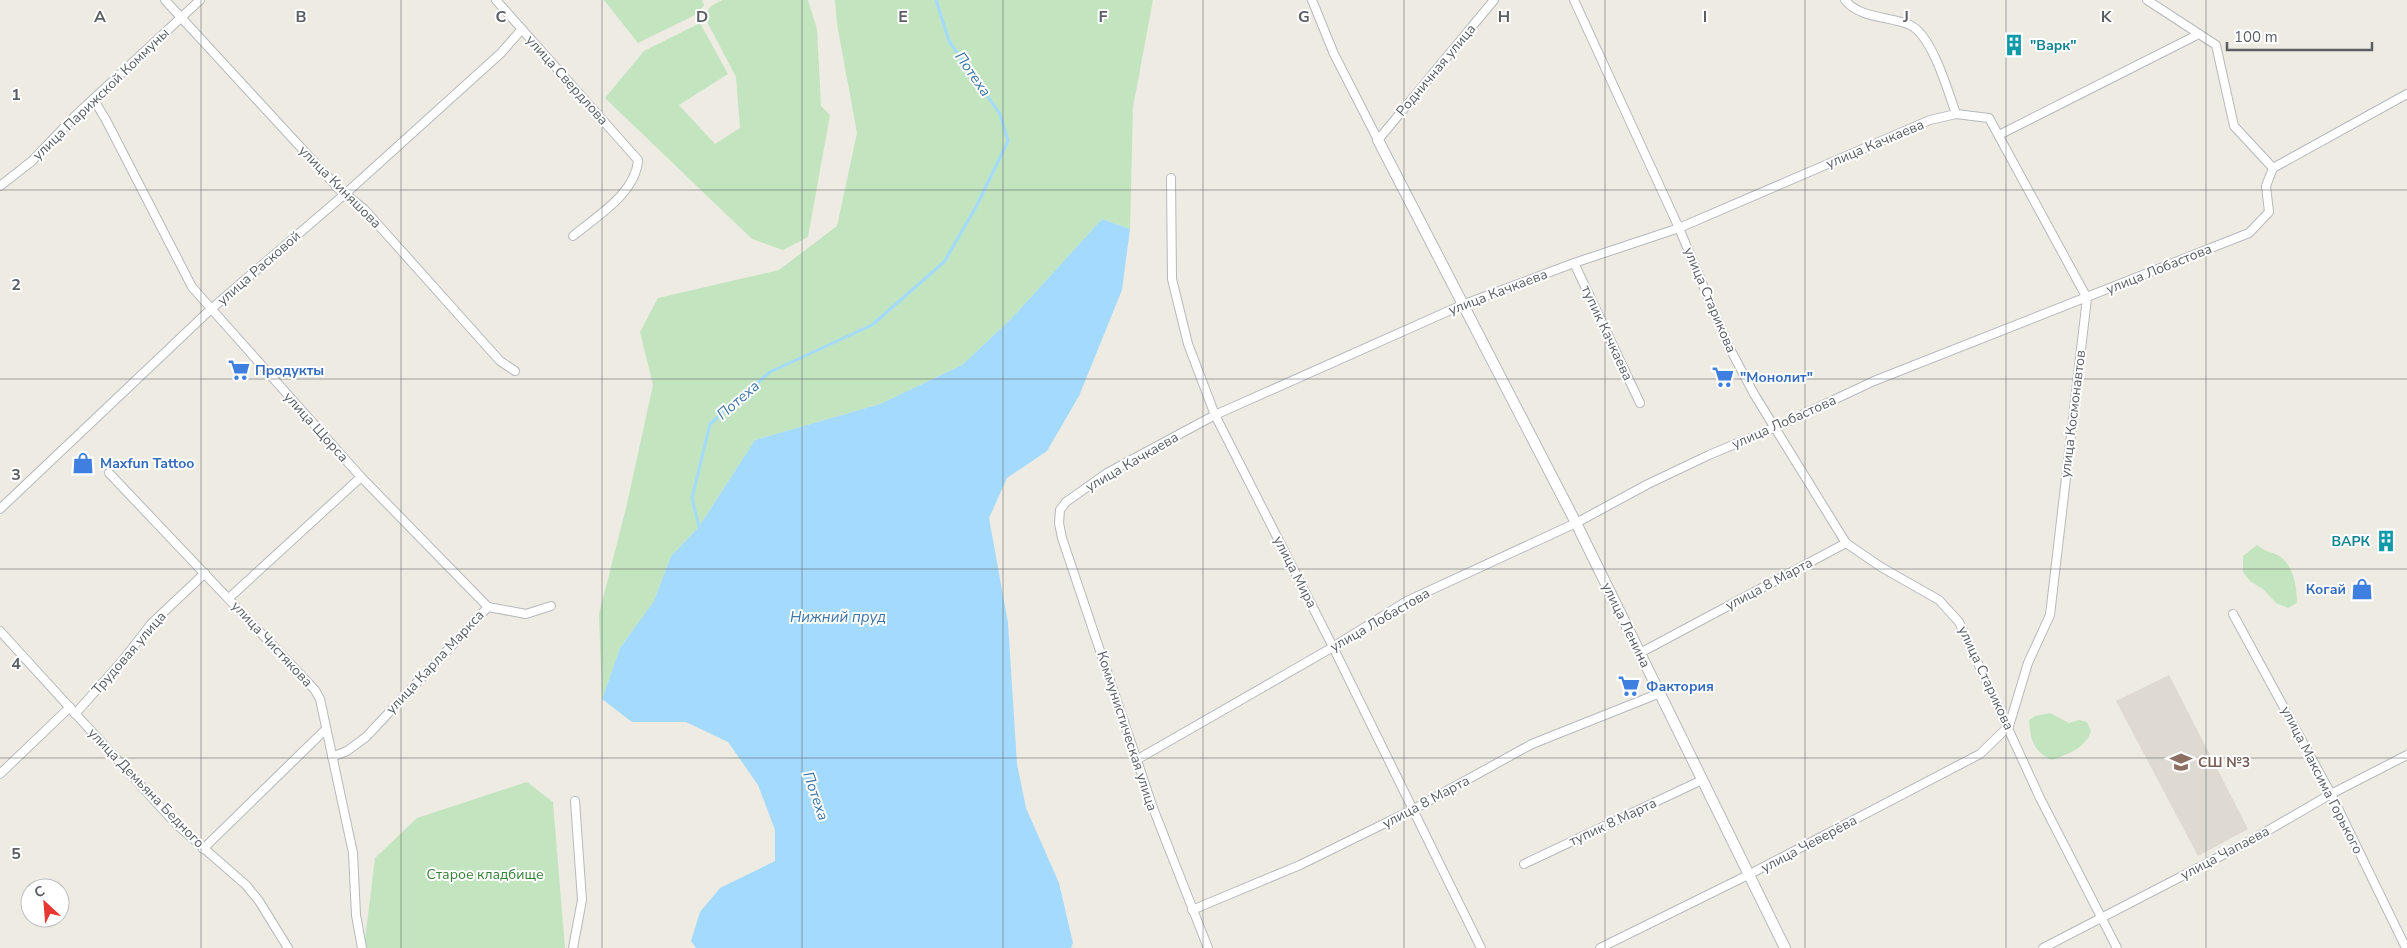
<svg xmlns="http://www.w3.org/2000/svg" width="2407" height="948" font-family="'Nunito Sans',sans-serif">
	<rect width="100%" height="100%" fill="#eeebe3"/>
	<polygon fill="#dedad1" points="2169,675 2248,829 2198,856 2116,701"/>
	<g fill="#c2e5c0">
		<polygon points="604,0 702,0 704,5 697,14 638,43"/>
		<polygon points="722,0 808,0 817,29 821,106 830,115 808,237 783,250 752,239 605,98 644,51 700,23 728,74 679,105 715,144 740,128 736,77 704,16 711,6"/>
		<polygon points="835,0 1153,0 1133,107 1130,229 1102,219 1011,319 962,365 880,404 755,440 698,528 671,556 654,601 620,648 602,699 599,614 626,508 653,385 640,332 658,298 779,270 837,226 857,133 837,24"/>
		<path d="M2257,545C2266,553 2275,552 2282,558C2294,568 2297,588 2297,603L2288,608L2276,603L2264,590L2250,581L2243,572V556Z"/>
		<path d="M2050,713L2069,723L2079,720L2087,722L2091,731C2086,748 2068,754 2052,760C2034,752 2030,740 2029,720L2035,716Z"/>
		<polygon points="527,782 553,802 565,948 364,948 375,858 417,818"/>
	</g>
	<polygon fill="#a4dafd" points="1102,219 1130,229 1122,290 1079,396 1047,451 1007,478 989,518 1008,623 1017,764 1026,808 1059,883 1073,943 1071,948 696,948 691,941 700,912 720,888 775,861 775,830 758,785 728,742 686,722 632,722 602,699 620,648 654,601 671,556 698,528 755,440 880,404 962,365 1011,319"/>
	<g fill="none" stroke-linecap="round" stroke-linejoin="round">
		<polyline stroke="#a4dafd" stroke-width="3" points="700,531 692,498 710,424 770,372 872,325 944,262 976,207 1008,141 1000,114 949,41 936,0"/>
		<g stroke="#b6b9bd" stroke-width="10">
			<g id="minor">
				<polyline points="165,0 339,189 364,209 500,361 515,371"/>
				<path d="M496,0L638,160C636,193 597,216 573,236"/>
				<polyline points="1312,0 1334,54 1378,140 1494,0"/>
				<polyline points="1574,0 1679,228 1728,345 1754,394 1846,543 1881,567 1939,600 1959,622 2040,798 2117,948"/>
				<path d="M1845,0C1860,19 1890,16 1910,25C1932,35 1948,91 1956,114"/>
				<polyline points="2147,0 2216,45 2234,126 2273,168"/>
				<polyline points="94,100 106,120 192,287 361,477 488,607"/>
				<polyline points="1999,135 2199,34"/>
				<polyline points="1171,178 1172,279 1188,344 1215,415 1333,647 1481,948"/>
				<polyline points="0,186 32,161 75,116 200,0"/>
				<polyline points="1574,263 1640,403"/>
				<polyline points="109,473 315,690 320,699 353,853 356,915 362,948"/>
				<polyline points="0,509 211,309 345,194 501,53 522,29"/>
				<polyline points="229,598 361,477"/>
				<polyline points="2233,614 2331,794 2406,948"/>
				<polyline points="0,631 176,824 246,885 259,901 288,948"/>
				<polyline points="1640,653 1846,543"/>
				<polyline points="75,714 123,660 151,624 205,573"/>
				<polyline points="332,757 347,751 366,737 488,607 526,614 551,606"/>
				<polyline points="1138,759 1333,647 1407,601 1576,523 1648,484 1709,455 1776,427 1874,381 2249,233 2269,212 2266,186 2273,168 2407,94"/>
				<polyline points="0,774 70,707"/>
				<polyline points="203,849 326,729"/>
				<polyline points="1524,864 1702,780"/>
				<polyline points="1192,910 1300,865 1412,810 1532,744 1660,693"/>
				<polyline points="573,948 582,900 575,801"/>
				<polyline points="1208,948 1153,808 1062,538 1059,523 1060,510 1066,502 1107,473 1215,415 1462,305 1574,263 1679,228 1930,120 1956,114 1989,118 2087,298 2050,615 2028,663 2009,726 1980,754 1750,874 1600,948"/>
				<polyline points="2043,948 2248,842 2331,794 2407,755"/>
			</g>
		</g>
		<g stroke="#b6b9bd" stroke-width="12">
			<polyline id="tertiary" points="1378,140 1576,523 1785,948"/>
		</g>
		<use href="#minor" stroke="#fff" stroke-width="8"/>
		<use href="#tertiary" stroke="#fff" stroke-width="10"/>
	</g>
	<path fill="none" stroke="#5b5f64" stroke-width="1" stroke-opacity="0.55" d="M201,0V948M401,0V948M602,0V948M802,0V948M1003,0V948M1203,0V948M1404,0V948M1605,0V948M1805,0V948M2006,0V948M2206,0V948M0,190H2407M0,379H2407M0,569H2407M0,758H2407"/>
	<defs>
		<g id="building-bare" transform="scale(1.725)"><path d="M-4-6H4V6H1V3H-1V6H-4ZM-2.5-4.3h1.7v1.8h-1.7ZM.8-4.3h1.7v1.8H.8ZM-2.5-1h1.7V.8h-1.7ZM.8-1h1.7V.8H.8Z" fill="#0f9aa8" stroke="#fff" stroke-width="2.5" paint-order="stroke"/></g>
		<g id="supermarket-bare" transform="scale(1.725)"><path d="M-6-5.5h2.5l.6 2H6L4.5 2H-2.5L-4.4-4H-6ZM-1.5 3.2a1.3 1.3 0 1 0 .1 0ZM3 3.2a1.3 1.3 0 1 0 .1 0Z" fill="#3f7fe0" stroke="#fff" stroke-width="2.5" paint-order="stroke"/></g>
		<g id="shop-bare" transform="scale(1.725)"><path d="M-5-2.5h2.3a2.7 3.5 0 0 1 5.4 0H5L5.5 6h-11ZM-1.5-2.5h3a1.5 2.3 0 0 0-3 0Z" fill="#3f7fe0" stroke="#fff" stroke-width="2.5" paint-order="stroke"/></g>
		<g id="school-bare" transform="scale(1.725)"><path d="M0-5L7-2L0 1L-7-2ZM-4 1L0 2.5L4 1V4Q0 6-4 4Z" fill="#8d6e63" stroke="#fff" stroke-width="2.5" paint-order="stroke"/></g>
	</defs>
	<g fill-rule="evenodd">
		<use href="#building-bare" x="2014" y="45"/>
		<use href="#supermarket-bare" x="239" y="370"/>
		<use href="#supermarket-bare" x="1723" y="377"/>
		<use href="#shop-bare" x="83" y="463"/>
		<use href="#building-bare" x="2386" y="541"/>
		<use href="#shop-bare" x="2362" y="589"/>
		<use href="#supermarket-bare" x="1629" y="686"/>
		<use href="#school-bare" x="2181" y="762"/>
	</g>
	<g text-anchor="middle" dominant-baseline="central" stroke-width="4" stroke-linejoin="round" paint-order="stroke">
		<g font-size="14" font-weight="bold" fill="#0d838f" stroke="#fff" text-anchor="start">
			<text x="2030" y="45">"Варк"</text>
			<text x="2370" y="541" text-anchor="end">ВАРК</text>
		</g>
		<g font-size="14" fill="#5b5f64" stroke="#fff">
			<text transform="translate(1436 70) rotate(-50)">Родничная улица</text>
			<text transform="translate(567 80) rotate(48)">улица Свердлова</text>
			<text transform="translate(101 94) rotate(-44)">улица Парижской Коммуны</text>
			<text transform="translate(1875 144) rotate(-23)">улица Качкаева</text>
			<text transform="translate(340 187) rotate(45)">улица Киняшова</text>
			<text transform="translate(259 268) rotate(-41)">улица Расковой</text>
			<text transform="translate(2159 269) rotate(-22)">улица Лобастова</text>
			<text transform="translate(1498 292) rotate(-21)">улица Качкаева</text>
			<text transform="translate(1710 300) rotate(67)">улица Старикова</text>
			<text transform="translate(1607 333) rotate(65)">тупик Качкаева</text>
			<text transform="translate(2073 414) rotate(-83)">улица Космонавтов</text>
			<text transform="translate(1784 422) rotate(-24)">улица Лобастова</text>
			<text transform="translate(316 427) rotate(48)">улица Щорса</text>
			<text transform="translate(1132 462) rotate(-30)">улица Качкаева</text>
			<text transform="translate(1295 572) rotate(63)">улица Мира</text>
			<text transform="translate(1769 584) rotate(-28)">улица 8 Марта</text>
			<text transform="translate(1380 620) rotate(-30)">улица Лобастова</text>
			<text transform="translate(1626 625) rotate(64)">улица Ленина</text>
			<text transform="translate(272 644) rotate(47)">улица Чистякова</text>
			<text transform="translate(129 653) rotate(-49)">Трудовая улица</text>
			<text transform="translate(435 662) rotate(-47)">улица Карла Маркса</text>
			<text transform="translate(1986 678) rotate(65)">улица Старикова</text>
			<text transform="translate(1127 731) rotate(72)">Коммунистическая улица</text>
			<text transform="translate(2322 780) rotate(63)">улица Максима Горького</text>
			<text transform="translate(146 788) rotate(46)">улица Демьяна Бедного</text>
			<text transform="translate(1426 802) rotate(-28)">улица 8 Марта</text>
			<text transform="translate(1613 822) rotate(-25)">тупик 8 Марта</text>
			<text transform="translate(1809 844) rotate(-28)">улица Чеверёва</text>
			<text transform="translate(2225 853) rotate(-28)">улица Чапаева</text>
		</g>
		<g font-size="14" font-weight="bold" fill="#366cbe" stroke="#fff" text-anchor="start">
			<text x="255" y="370">Продукты</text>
			<text x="1740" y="377">"Монолит"</text>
			<text x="100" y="463">Maxfun Tattoo</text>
			<text x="2346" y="589" text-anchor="end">Когай</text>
			<text x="1646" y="686">Фактория</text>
		</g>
		<g font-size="14" font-weight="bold" fill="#785e54" stroke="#fff" text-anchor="start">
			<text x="2198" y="762">СШ №3</text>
		</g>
		<g font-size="14" fill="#358136" stroke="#fff">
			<text x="485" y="874">Старое кладбище</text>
		</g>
		<g font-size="15" font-style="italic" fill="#3e75a7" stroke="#fff">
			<text transform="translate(973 74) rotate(55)">Потеха</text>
			<text transform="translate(738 400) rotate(-41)">Потеха</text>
			<text x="838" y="617">Нижний пруд</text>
			<text transform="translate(816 796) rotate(71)">Потеха</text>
		</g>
	</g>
	<g font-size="16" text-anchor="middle" font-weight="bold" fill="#5b5f64" stroke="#fff" stroke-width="4" stroke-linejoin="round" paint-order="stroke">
		<text x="100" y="22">A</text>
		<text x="301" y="22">B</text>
		<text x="501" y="22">C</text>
		<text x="702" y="22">D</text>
		<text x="903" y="22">E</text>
		<text x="1103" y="22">F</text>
		<text x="1304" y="22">G</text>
		<text x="1504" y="22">H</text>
		<text x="1705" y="22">I</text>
		<text x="1906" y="22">J</text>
		<text x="2106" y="22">K</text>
		<text x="16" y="100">1</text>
		<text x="16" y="290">2</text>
		<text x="16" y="480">3</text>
		<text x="16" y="669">4</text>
		<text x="16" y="859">5</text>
	</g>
	<g transform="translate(45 903) rotate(334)"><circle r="24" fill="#ffffff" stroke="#bdbfc1"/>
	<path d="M0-4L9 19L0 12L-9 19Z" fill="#e63831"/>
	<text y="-8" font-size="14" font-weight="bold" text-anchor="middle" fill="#5b5f64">С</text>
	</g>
	<path d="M2227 42v8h145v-8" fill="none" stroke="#5b5f64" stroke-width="2.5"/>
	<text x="2234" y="42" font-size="15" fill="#5b5f64" stroke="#ffffff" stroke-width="4" paint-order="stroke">100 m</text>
</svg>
